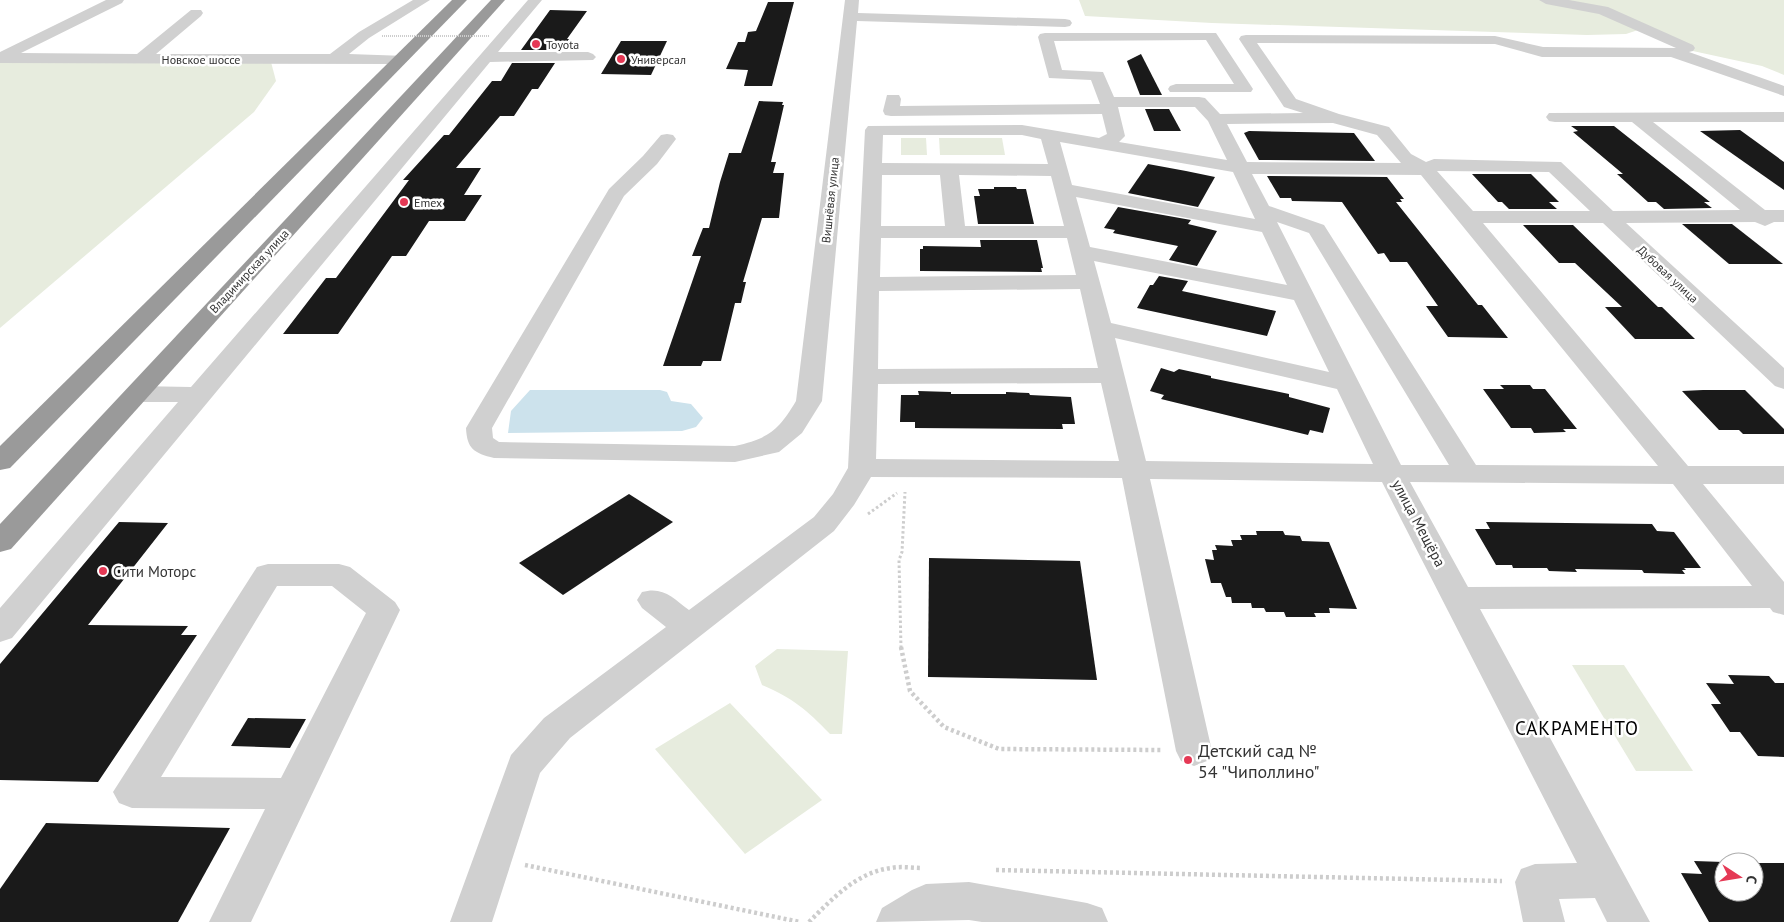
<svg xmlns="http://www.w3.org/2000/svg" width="1784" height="922" font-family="'PT Sans',sans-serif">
	<rect width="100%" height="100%" fill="#fff"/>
	<g fill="#e7ecde">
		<polygon points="1079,0 1784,0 1784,75 1762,66 1679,48 1638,30 1626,34 1587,35 1212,23 1085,16"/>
		<polygon points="0,62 271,62 276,81 254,112 0,328"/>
		<polygon points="901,138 926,138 927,155 901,155"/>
		<polygon points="939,138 1002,138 1005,155 940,155"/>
		<path d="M777,649L848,651L842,734H830C806,709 794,699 762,685L755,666Z"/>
		<polygon points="1572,665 1624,665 1693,771 1636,771"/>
		<polygon points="730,703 822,800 745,854 655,749"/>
	</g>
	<polygon fill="#cce2ec" points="530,390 660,390 667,392 671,401 691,404 703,418 696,427 682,431 508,433 511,411"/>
	<g fill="#1a1a1a">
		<polygon points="768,2 794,2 772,86 744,86 748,70 726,69 738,42 745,42 748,32 756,31"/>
		<polygon points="550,10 587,11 567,39 569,39 562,50 521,50"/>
		<polygon points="621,41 667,41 651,75 601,74"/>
		<polygon points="1141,54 1162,95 1140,95 1127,61"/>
		<polygon points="512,63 555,63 538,89 532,89 514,116 500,116 456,168 481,168 464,195 482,195 465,221 429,221 406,256 392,256 338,334 283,334 326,278 336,278 409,180 403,180 444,135 449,135 492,81 501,81"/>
		<polygon points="759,101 783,102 782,105 784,105 771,162 776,162 773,173 784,173 779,218 762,218 743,282 746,282 741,303 735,303 721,361 703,361 701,366 663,366 701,256 692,256 703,228 709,228 720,182 729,153 741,153"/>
		<polygon points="1145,109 1169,109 1181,131 1154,131"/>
		<polygon points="1571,126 1614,126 1710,202 1704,202 1712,208 1664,209 1656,202 1648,202 1617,174 1623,174 1573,132 1578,131"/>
		<polygon points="1740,130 1784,162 1784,190 1700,131"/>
		<polygon points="1249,131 1354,133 1375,161 1259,160 1244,133"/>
		<polygon points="1148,164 1186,171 1215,177 1198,207 1128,193"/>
		<polygon points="1472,174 1531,174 1559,202 1549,202 1557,209 1509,209 1502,202 1498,202"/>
		<polygon points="1267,176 1387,177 1404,199 1400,199 1402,202 1396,202 1478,305 1482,305 1508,338 1448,337 1426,306 1438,306 1407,262 1390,262 1384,253 1378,254 1342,202 1292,201 1291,198 1280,198"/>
		<polygon points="994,187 1016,187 1017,189 1026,189 1034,224 978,224 974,196 980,196 978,189 994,189"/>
		<polygon points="1118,207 1191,220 1188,224 1217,231 1197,266 1169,260 1178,246 1113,233 1115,230 1104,228"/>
		<polygon points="1682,224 1732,224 1783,264 1729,264"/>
		<polygon points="1523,225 1573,225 1658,307 1662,307 1695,339 1635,339 1605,307 1622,307 1575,263 1559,263"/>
		<polygon points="980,240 1037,240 1043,268 1041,268 1042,272 920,271 920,249 923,249 923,246 981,247"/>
		<polygon points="1159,276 1188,281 1182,291 1276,311 1267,336 1137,308 1150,285 1153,285"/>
		<polygon points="1161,368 1174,372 1179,369 1211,376 1211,378 1289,394 1289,397 1330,408 1323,433 1310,430 1308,435 1161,399 1164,395 1150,391"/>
		<polygon points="1500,385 1530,385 1533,389 1545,389 1577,429 1563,429 1566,432 1534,433 1531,428 1511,428 1483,389 1504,389"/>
		<polygon points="1703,390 1745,390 1784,429 1784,434 1743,434 1739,430 1719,430 1682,391"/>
		<polygon points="918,391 951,392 951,394 1006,394 1006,392 1029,393 1030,395 1071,397 1075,424 1062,424 1063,429 915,428 915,422 900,422 901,395 919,395"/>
		<polygon points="629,494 673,522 563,595 519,563"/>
		<polygon points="119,522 168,523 88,625 188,626 181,635 197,635 98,782 0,780 0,664"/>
		<polygon points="1486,522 1652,524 1657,531 1674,532 1701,568 1684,568 1686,570 1682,570 1685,574 1644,573 1642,570 1575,569 1577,572 1549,571 1547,568 1513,568 1512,565 1496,565 1475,529 1490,529"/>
		<polygon points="1256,531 1283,531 1285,535 1300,536 1302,541 1329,542 1357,609 1329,608 1330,613 1314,613 1316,617 1286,617 1284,612 1266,612 1264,608 1252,608 1251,603 1232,603 1231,597 1226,597 1221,583 1211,583 1205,559 1214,560 1212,550 1217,550 1215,545 1233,546 1231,540 1242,540 1240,535 1257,535"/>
		<polygon points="929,558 1080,561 1097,680 928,677"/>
		<polygon points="1728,675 1769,676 1775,683 1784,683 1784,757 1758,756 1740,732 1730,732 1711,704 1721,704 1706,683 1734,684"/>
		<polygon points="248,718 306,719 290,748 231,746"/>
		<polygon points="46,823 230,828 178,922 0,922 0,889"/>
		<polygon points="1694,861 1724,862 1724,892 1754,892 1754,863 1784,863 1784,922 1709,922 1681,873 1702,874"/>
	</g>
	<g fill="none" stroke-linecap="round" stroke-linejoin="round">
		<g stroke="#cdcdcd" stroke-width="3" stroke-dasharray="2.5 2.5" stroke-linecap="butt">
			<polyline points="868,514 897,493"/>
			<polyline points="901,648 899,560 902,552 905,492"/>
		</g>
		<g stroke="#cdcdcd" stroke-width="4.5" stroke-dasharray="3 3" stroke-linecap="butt">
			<polyline points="901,647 910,691 944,727 999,749 1161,750"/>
			<polyline points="525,865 800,922"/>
			<polyline points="996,870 1502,881"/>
			<path d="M809,922C832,899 857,872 891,868C901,866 912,868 922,868"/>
		</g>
		<g fill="#d0d0d0" fill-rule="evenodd">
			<polygon points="106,0 124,0 122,3 21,53 137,54 191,10 201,10 203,13 201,16 156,54 330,54 359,32 413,0 430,0 369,38 349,54 406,56 409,59 406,62 401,64 0,63 0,52"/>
			<polygon points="528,0 542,0 498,52 588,52 593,54 596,57 593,60 490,62 12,638 0,642 0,608 178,402 136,402 127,399 123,394 127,389 136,386 191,387"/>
			<path d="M845,0H859L858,13L1065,19L1070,20L1072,23L1070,26L1065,27L857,21L822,401L802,433L779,452L735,462L494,458C474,453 467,449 466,428L609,189L643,156L661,135L667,134L673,135L676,139L657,164L624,196L492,428L493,438L499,442L735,446C769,438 778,431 796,401Z"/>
			<path d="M1539,0H1569L1608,7L1693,45L1695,48L1693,51L1689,52L1784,86V96L1671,57H1542L1495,44L1257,43L1296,99L1339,114L1389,127L1411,154L1426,162L1434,159L1561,162L1613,211L1740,210L1632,122H1555L1549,121L1546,117L1549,113L1784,112V122H1653L1765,210H1784V222H1774L1765,226L1755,222L1626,223L1784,368V389L1775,386L1603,223H1483L1688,466H1784V484H1703L1784,582V615L1773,612L1770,608L1480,609L1650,922H1607L1595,898L1559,899L1565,922H1523L1515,882L1521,869L1535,864L1577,863L1382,482L1150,479L1212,751L1207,761L1194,766L1181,761L1176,751L1122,478L871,477L854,505L834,531L570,738L540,773L492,922H450L511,755L544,718L666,627L642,608L637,600L642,592C663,586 673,598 689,610L814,517L833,494L848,468L863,169L865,130L868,126L1022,125L1099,138L1107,134L1102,114L891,116L885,115L883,111L887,95H899L901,99L900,106L1100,104L1091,80L1049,78L1038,37L1040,34L1045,33H1216L1253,89L1251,92H1170L1168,89L1170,86L1176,84H1234L1206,40L1054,41L1062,70L1103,72L1114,97H1199L1205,98L1220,114L1303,113L1284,107L1239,39L1241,36L1246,35L1495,36L1543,47L1676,48L1599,14L1546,4ZM1118,107H1195L1208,121L1227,160L1119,142L1125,136ZM1333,123L1377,135L1401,163L1247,162L1227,124ZM883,135H1022L1041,139L1048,164L882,163ZM1060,142L1233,172L1255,219L1072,185ZM1437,171L1549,172L1590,211H1473ZM1252,174L1421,175L1658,466L1476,465L1324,225L1269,206ZM882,175H940L945,226H881ZM959,175L1051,176L1064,226H965ZM1076,197L1262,232L1287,285L1090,247ZM1277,222L1309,233L1449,465H1401ZM881,238H1067L1076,275L880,277ZM1094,261L1294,300L1329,372L1111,323ZM1080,289L1098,368L878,369L879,291ZM1115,338L1337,389L1373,464L1146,461ZM1101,383L1119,461L876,459L878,384ZM1410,482L1673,484L1752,586L1468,587Z"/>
			<path d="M268,564H339L350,567L395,602L400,610L251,922H209L265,809L132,808L119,803L113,792L257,567ZM277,586H332L366,613L281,778L161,777Z"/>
			<polygon points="969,882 1087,903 1102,908 1108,922 982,922 969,920 876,922 882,908 912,890 926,884"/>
		</g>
		<g fill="#9a9a9a" fill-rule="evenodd">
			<polygon points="452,0 467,0 10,468 0,470 0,446"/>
			<polygon points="491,0 505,0 11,549 0,552 0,524"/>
		</g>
		<polyline stroke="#cdcdcd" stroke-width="2" stroke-dasharray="1 1" stroke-linecap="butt" points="382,36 490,36"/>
	</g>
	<g fill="#e53955" stroke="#fff" stroke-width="2">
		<circle cx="536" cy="44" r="5"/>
		<circle cx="621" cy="59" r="5"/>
		<circle cx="404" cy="202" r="5"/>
		<circle cx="103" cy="571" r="5"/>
		<circle cx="1188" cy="760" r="5"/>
	</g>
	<g text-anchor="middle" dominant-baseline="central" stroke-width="5" stroke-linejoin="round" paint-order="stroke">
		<g font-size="12" fill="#333" stroke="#fff" text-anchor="start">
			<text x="546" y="44">Toyota</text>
			<text x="631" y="59">Универсал</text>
			<text x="414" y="202">Emex</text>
		</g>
		<g font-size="12" fill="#333" stroke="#fff">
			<text x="201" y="59">Новское шоссе</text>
			<text transform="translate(830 200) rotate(-84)">Вишнёвая улица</text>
			<text transform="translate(249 271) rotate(-47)">Владимирская улица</text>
			<text transform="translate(1668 274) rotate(43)">Дубовая улица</text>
		</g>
		<g font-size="15" fill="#333" stroke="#fff">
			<text transform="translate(1419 523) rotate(62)">улица Мещёра</text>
		</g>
		<g font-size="15" fill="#333" stroke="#fff" text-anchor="start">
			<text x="113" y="571">Сити Моторс</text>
		</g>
		<g font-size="18" fill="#333" stroke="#fff" text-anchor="start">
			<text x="1198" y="750">Детский сад №<tspan x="1198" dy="21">54 "Чиполлино"</tspan></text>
		</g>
		<g font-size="19" letter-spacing="1" fill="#000" stroke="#fff">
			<text x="1577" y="728">САКРАМЕНТО</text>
		</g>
	</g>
	<g transform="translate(1739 877) rotate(102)"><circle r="24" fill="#ffffff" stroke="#adadad"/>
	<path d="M0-4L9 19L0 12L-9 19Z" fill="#e53955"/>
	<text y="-8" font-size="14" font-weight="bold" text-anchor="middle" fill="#333333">С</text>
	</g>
</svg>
